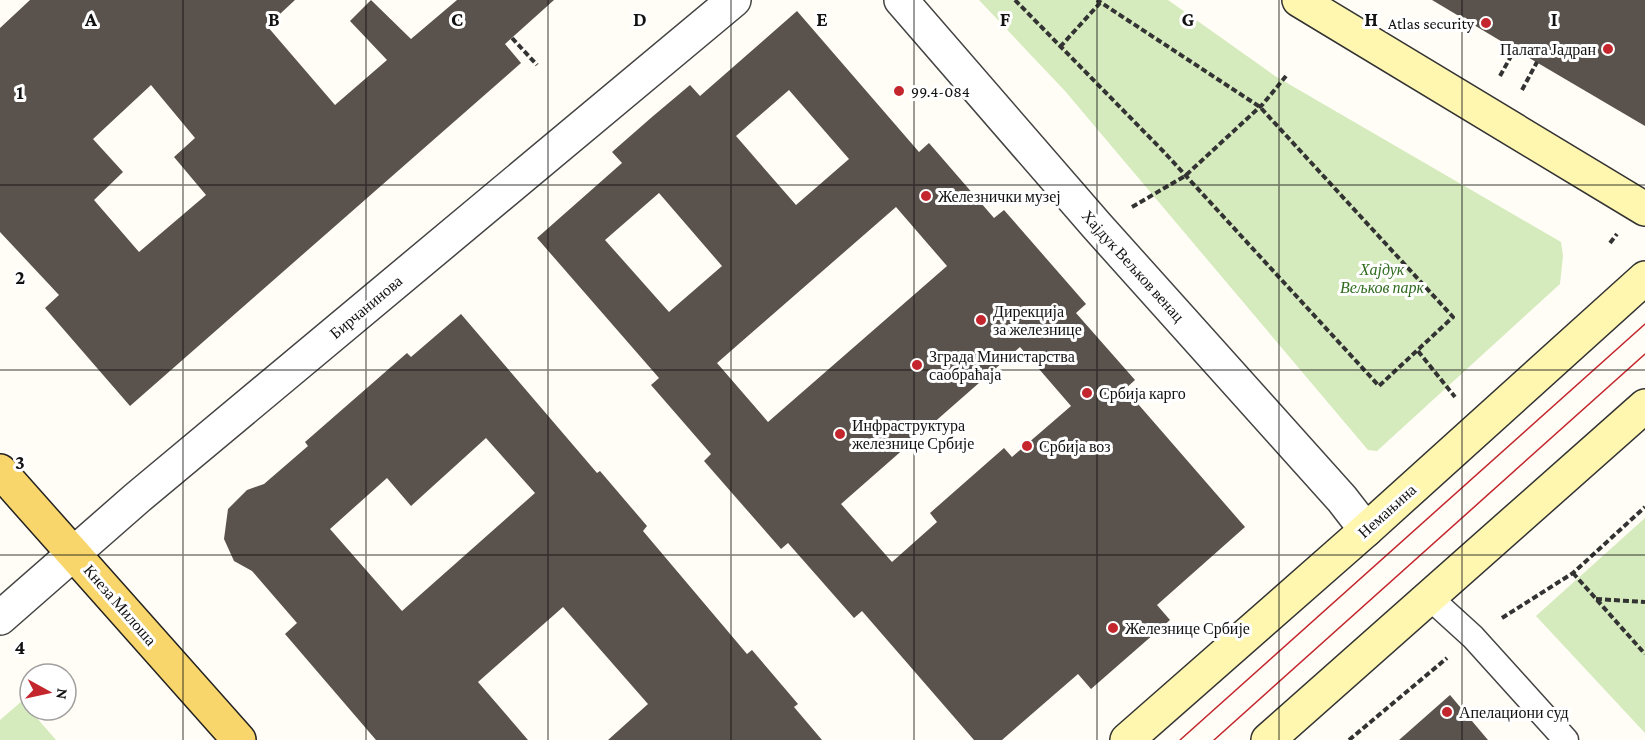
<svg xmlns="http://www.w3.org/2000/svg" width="1645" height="740" font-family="'Crimson Pro',serif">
	<rect width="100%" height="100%" fill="#fffdf5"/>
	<g fill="#d5ebbd">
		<polygon points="979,0 1168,0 1275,76 1561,242 1563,256 1560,284 1377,451 1368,450 1065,91"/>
		<polygon points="1645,518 1645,733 1536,616"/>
		<polygon points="22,701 56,740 0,740 0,720"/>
	</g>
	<g fill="#5a524d" fill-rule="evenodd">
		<path d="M30,0H295L267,26L335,105L387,60L350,21L371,0L411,39L457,0H554L505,44L521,63L130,406L45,308L59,295L0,232V28ZM151,85L195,138L174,157L206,195L139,252L94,200L123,172L93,139Z"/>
		<polygon points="1432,0 1645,0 1645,126 1531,59"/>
		<path d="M797,11L919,152L929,143L994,218L1004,210L1086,304L1076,313L1135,380L1125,389L1245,527L1157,605L1170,620L1091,689L1078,674L1002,740H974L862,611L854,618L788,543L781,549L704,461L711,454L651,385L659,378L537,238L622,163L612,152L652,117L690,85L700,96ZM789,90L849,159L796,205L736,136ZM659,193L722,266L669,312L605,240ZM896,207L947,266L768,422L717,363ZM1020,347L1071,406L1012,457L1004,448L930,513L937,522L892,562L841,504Z"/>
		<path d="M461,314L597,473L600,471L647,526L643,531L747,654L752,650L798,704L794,707L822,740H608L648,704L563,607L478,682L528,740H376L285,634L297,623L252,571L234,561L224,539L228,509L247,490L264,484L308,446L305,442L407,353L411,357ZM486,438L535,493L402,611L330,529L387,478L411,506Z"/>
		<polygon points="1450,695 1488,740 1399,740"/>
	</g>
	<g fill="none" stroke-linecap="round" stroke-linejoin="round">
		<g stroke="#444" stroke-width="27">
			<polyline id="lane" points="1429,597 1473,637 1566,740"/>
		</g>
		<g stroke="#444" stroke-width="36">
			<g id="street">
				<polyline points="901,0 1097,226 1342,499 1366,530"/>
				<polyline points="0,618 137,498 734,0"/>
			</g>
		</g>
		<g stroke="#333" stroke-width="36">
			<g id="secondary">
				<polyline points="1299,0 1645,209"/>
				<polyline points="1127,740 1366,530 1645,278"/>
				<polyline points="1268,740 1645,406"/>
			</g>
		</g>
		<g stroke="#222" stroke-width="36">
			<polyline id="primary" points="0,471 239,740"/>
		</g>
		<g stroke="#333" stroke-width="4" stroke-dasharray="6 3" stroke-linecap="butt">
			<polyline points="1015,0 1164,152 1379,386 1453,317 1260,107 1097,0"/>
			<polyline points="512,38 537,65"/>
			<polyline points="1060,47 1100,3"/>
			<polyline points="1500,76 1515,49"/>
			<polyline points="1522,90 1537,62"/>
			<polyline points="1132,207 1185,176 1263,104 1286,76"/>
			<polyline points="1610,243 1617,234"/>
			<polyline points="1418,351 1455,397"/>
			<polyline points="1573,573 1645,654"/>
			<polyline points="1596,599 1645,602"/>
			<polyline points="1502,618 1573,573 1645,507"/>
			<polyline points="1349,740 1447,658"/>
		</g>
		<use href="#lane" stroke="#fff" stroke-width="24"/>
		<use href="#street" stroke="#fff" stroke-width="33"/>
		<use href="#secondary" stroke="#fff6b0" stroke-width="33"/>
		<use href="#primary" stroke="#f9d66b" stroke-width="33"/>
		<g stroke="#c4262e" stroke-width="1.5">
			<polyline points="1180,740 1645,324"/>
			<polyline points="1214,740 1645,354"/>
		</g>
	</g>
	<path fill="none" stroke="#111" stroke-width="1.5" stroke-opacity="0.55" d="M183,0V740M366,0V740M548,0V740M731,0V740M914,0V740M1097,0V740M1279,0V740M1462,0V740M0,185H1645M0,370H1645M0,555H1645"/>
	<g fill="#c4262e" stroke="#fff" stroke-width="2">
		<circle cx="1486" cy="23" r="6"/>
		<circle cx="1608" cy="49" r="6"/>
		<circle cx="899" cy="91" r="6"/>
		<circle cx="926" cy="196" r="6"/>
		<circle cx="981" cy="320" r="6"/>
		<circle cx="917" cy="365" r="6"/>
		<circle cx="1087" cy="393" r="6"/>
		<circle cx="840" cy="434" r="6"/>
		<circle cx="1027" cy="446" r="6"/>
		<circle cx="1113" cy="628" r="6"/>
		<circle cx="1447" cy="712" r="6"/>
	</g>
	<g text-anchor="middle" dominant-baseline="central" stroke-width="6" stroke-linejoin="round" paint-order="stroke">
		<g font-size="16" fill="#111" stroke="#fff" text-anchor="start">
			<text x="1474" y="23" text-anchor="end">Atlas security</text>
			<text x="1596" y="49" text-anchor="end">Палата Јадран</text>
			<text x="911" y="91">99.4-084</text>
			<text x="938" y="196">Железнички музеј</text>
			<text x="993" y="311">Дирекција<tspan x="993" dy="18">за железнице</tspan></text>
			<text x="929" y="356">Зграда Министарства<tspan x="929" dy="18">саобраћаја</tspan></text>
			<text x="1099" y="393">Србија карго</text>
			<text x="852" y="425">Инфраструктура<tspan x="852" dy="18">железнице Србије</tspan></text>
			<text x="1039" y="446">Србија воз</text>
			<text x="1125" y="628">Железнице Србије</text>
			<text x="1459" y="712">Апелациони суд</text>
		</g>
		<g font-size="16" fill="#111" stroke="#fff">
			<text transform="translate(1133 266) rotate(48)">Хајдук Вељков венац</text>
			<text transform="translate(366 307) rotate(-40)">Бирчанинова</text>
			<text transform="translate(1387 511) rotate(-42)">Немањина</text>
			<text transform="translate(120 605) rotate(49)">Кнеза Милоша</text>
		</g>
		<g font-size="16" font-style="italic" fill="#2f6b1f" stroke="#fff">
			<text x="1382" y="269">Хајдук<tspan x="1382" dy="18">Вељков парк</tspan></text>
		</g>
	</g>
	<g font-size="20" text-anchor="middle" font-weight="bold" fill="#111" stroke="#fff" stroke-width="6" stroke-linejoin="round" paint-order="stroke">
		<text x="91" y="26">A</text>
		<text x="274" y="26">B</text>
		<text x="457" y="26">C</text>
		<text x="640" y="26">D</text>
		<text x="822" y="26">E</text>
		<text x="1005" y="26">F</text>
		<text x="1188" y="26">G</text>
		<text x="1371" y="26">H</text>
		<text x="1554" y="26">I</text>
		<text x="20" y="99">1</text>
		<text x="20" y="284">2</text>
		<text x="20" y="469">3</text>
		<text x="20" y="654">4</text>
	</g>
	<g transform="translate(48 692) rotate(98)"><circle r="28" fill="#ffffff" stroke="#a0a0a0" stroke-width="1.5"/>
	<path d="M0-4.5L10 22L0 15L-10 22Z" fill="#c4262e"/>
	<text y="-9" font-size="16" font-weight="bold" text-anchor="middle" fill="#111111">N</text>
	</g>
</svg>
